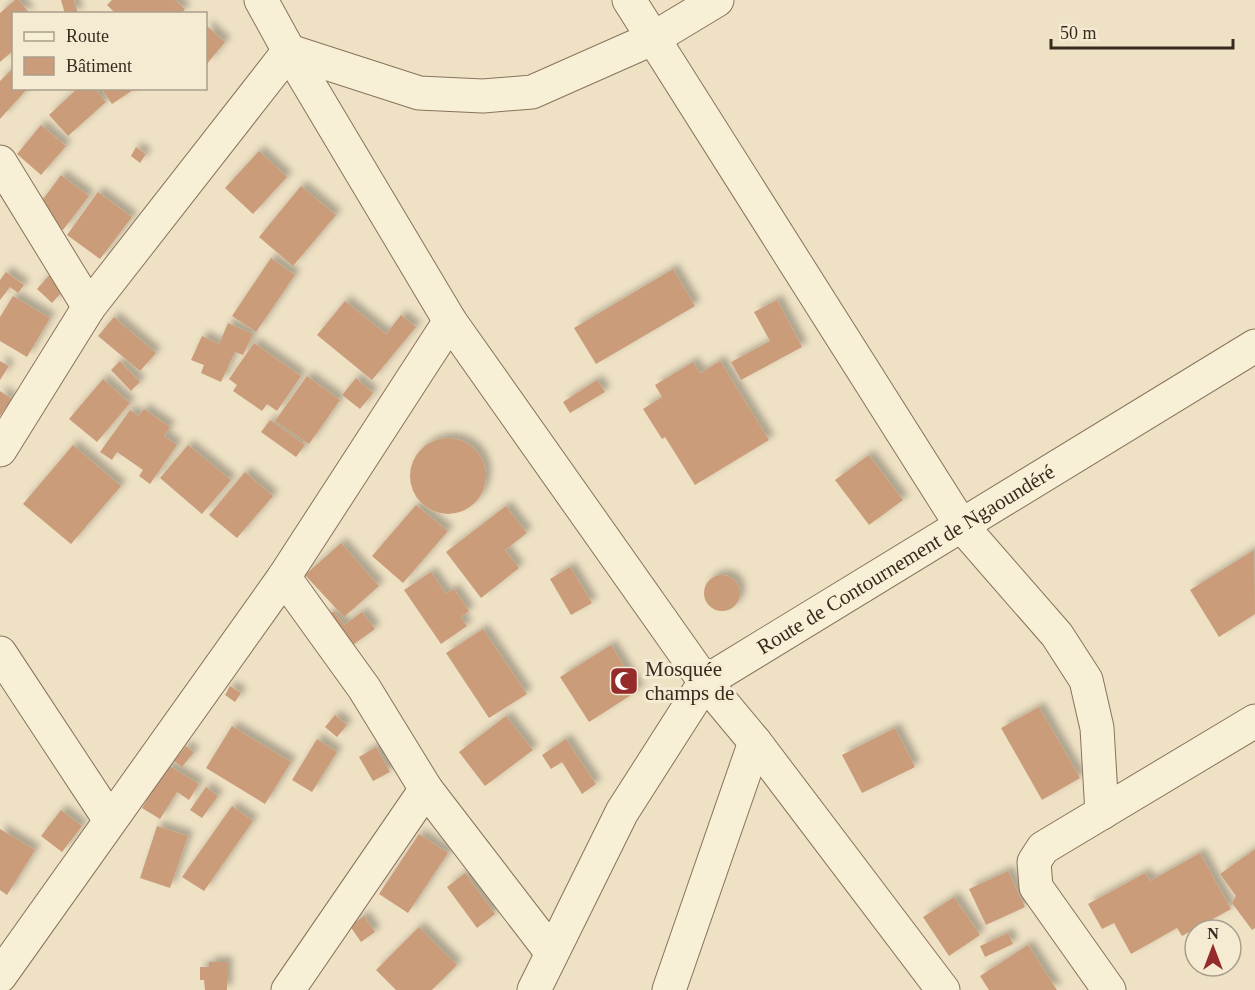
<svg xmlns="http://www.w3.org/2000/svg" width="1255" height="990" font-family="'Times New Roman',serif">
	<defs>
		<filter id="shadow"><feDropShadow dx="5.5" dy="-5.5" stdDeviation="3" flood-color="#0004"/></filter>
	</defs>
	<rect width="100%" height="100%" fill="#eee1c4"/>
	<g fill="#cb9c7a" filter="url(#shadow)">
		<polygon points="15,0 19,0 30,14 14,14 14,50 0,62 0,13"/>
		<polygon points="61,0 74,0 78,14 65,14"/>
		<polygon points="112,0 175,0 185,9 181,14 116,14 107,5"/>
		<polygon points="206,25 225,42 206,65"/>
		<polygon points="14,67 14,88 28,88 0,119 0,81"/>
		<polygon points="78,88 94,88 106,102 68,136 49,115"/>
		<polygon points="101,88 136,88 112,104"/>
		<polygon points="41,125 66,146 41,175 17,154"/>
		<polygon points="136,147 146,154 140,163 131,156"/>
		<polygon points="259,151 287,177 253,214 225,188"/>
		<polygon points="61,175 89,196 63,230 35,210"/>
		<polygon points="301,186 336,215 293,266 259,237"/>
		<polygon points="98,192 132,217 100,259 67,235"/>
		<polygon points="271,258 295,275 256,332 232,316"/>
		<polygon points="673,269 695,306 596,364 574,328"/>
		<polygon points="6,272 24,285 18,293 10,287 0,300 0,280"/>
		<polygon points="52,272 67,286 52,303 37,289"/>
		<polygon points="13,296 50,318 27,357 0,341 0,317"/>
		<polygon points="777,300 802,347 741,380 731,362 770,341 754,312"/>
		<polygon points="345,301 386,334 401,315 416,327 372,380 317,335"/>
		<polygon points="114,317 156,353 140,371 98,336"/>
		<polygon points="228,323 253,334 243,355 235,352 221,382 201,373 204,365 191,360 202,336 219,344"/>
		<polygon points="254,343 301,376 277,411 267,404 262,411 233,391 237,385 229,379"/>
		<polygon points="0,361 9,366 0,380"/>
		<polygon points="120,361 140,382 131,391 111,370"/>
		<polygon points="720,361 769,440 695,485 665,437 662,439 643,409 662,397 655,385 693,362 700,373"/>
		<polygon points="307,376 340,400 309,444 275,421"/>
		<polygon points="356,378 373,393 360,409 342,395"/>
		<polygon points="103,379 130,403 97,442 69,419"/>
		<polygon points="597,380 605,392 570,413 563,402"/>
		<polygon points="0,391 12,399 0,416"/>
		<polygon points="144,409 170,427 164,436 177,445 150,484 139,476 143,470 117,452 112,460 100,452 130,410 138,416"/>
		<polygon points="270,420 305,445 296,457 261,432"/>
		<circle cx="448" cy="476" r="38"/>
		<polygon points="73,445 121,486 71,544 23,504"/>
		<polygon points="188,445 231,480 202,514 160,478"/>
		<polygon points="869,455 903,500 869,525 835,480"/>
		<polygon points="245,472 273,496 237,538 209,515"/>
		<polygon points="416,505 448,531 403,583 372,556"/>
		<polygon points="506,506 527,533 505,550 519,568 481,598 446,552"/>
		<polygon points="341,543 379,586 344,617 305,575"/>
		<polygon points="1254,550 1255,614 1219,637 1190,590"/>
		<polygon points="570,567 592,603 571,615 550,579"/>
		<polygon points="431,572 446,594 454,589 469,611 461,617 467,626 441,644 404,590"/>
		<circle cx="722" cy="593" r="18"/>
		<polygon points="334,611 344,625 362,612 375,629 343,652 321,621"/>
		<polygon points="483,629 527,694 489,718 446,653"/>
		<polygon points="611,645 639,690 589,722 560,677"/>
		<polygon points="230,686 241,693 235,702 225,695"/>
		<polygon points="1039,707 1080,778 1042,800 1001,728"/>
		<polygon points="335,715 347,725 337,737 325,727"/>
		<polygon points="506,716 533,750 485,786 459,752"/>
		<polygon points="232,726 291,762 265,804 206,768"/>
		<polygon points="895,728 915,767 862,793 842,755"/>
		<polygon points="317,739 337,752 312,792 292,780"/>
		<polygon points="566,739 596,784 582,794 562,762 551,769 542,755"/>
		<polygon points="186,746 194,752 182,767 174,761"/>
		<polygon points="376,747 390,772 373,781 359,757"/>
		<polygon points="168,765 199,784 189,800 177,792 160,819 142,808"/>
		<polygon points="206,787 218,796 202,818 190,810"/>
		<polygon points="232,806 253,821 204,891 182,877"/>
		<polygon points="61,810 82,826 62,852 41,836"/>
		<polygon points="157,826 188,836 170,888 140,878"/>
		<polygon points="0,829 35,850 7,895 0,890"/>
		<polygon points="419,834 448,853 408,913 379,894"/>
		<polygon points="1255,849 1255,928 1252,930 1232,903 1236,896 1220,874"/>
		<polygon points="1200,853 1231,909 1182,936 1177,928 1131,954 1114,923 1102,929 1088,904 1145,873 1150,881"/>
		<polygon points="1008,871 1025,907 986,925 969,889"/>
		<polygon points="465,873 495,914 477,928 447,887"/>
		<polygon points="954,897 980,935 949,956 923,917"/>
		<polygon points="364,916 375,932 361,942 350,926"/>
		<polygon points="419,927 457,965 432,990 396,990 376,970"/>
		<polygon points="1008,933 1013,944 985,957 980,946"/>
		<polygon points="1028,945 1057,990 989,990 980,976"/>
		<polygon points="209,962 227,962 227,990 205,990 204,980 200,980 200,967 209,967"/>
	</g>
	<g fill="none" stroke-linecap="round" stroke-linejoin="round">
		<g stroke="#88735b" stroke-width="35">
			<g id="minor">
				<polyline points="261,0 289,51 450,321 705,682 755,742 943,990"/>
				<polyline points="629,0 961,525 1057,635 1086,680 1097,728 1102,813"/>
				<polyline points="0,162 89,307"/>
				<polyline points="0,450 89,307 289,51 419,93 483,96 532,92 654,38 717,0"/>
				<polyline points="284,577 364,688 426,789 552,953"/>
				<polyline points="0,653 110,820"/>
				<polyline points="0,976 284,577 450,321"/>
				<polyline points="288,990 426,789"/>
				<path id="s1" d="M534,990L622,812L705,682L1255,346"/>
				<polyline points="669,990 755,742"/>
				<polyline points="1109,990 1036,887 1034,862 1043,848 1255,721"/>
			</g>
		</g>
		<use href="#minor" stroke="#f8efd7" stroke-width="33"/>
	</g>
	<defs>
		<g id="mosque-square" transform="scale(1.5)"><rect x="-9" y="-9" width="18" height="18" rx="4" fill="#962b2c" stroke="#f5ebd3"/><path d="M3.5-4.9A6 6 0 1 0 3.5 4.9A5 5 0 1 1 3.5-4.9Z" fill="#fff"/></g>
	</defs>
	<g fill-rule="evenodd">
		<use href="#mosque-square" x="624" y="681"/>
	</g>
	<g text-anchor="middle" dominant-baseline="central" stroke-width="6" stroke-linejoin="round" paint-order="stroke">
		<g font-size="21" fill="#382b1e" stroke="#f5ebd3">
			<text stroke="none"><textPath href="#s1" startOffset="588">Route de Contournement de Ngaoundéré</textPath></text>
		</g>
		<g font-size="21" fill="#382b1e" stroke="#f5ebd3" text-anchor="start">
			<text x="645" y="669">Mosquée<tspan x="645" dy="24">champs de</tspan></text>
		</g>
	</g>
	<rect x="12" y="12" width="195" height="78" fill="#f5ebd3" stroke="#a99e8b" stroke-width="1.5"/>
	<rect x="24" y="32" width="30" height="9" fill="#f8efd7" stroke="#a99e8b" stroke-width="1.5"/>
	<text x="66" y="42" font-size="18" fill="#382b1e">Route</text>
	<rect x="24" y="57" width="30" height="18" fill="#cb9c7a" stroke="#a99e8b" stroke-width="1.5"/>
	<text x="66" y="72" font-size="18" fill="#382b1e">Bâtiment</text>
	<g transform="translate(1213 948)"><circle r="28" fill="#f5ebd3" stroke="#a99e8b" stroke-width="1.5"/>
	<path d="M0-4.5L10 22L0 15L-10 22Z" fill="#962b2c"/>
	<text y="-9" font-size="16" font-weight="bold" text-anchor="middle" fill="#382b1e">N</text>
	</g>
	<path d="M1051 39v9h182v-9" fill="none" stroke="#382b1e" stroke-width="3"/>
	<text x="1060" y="39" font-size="18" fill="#382b1e" stroke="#f5ebd3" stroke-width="4.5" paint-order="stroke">50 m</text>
</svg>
